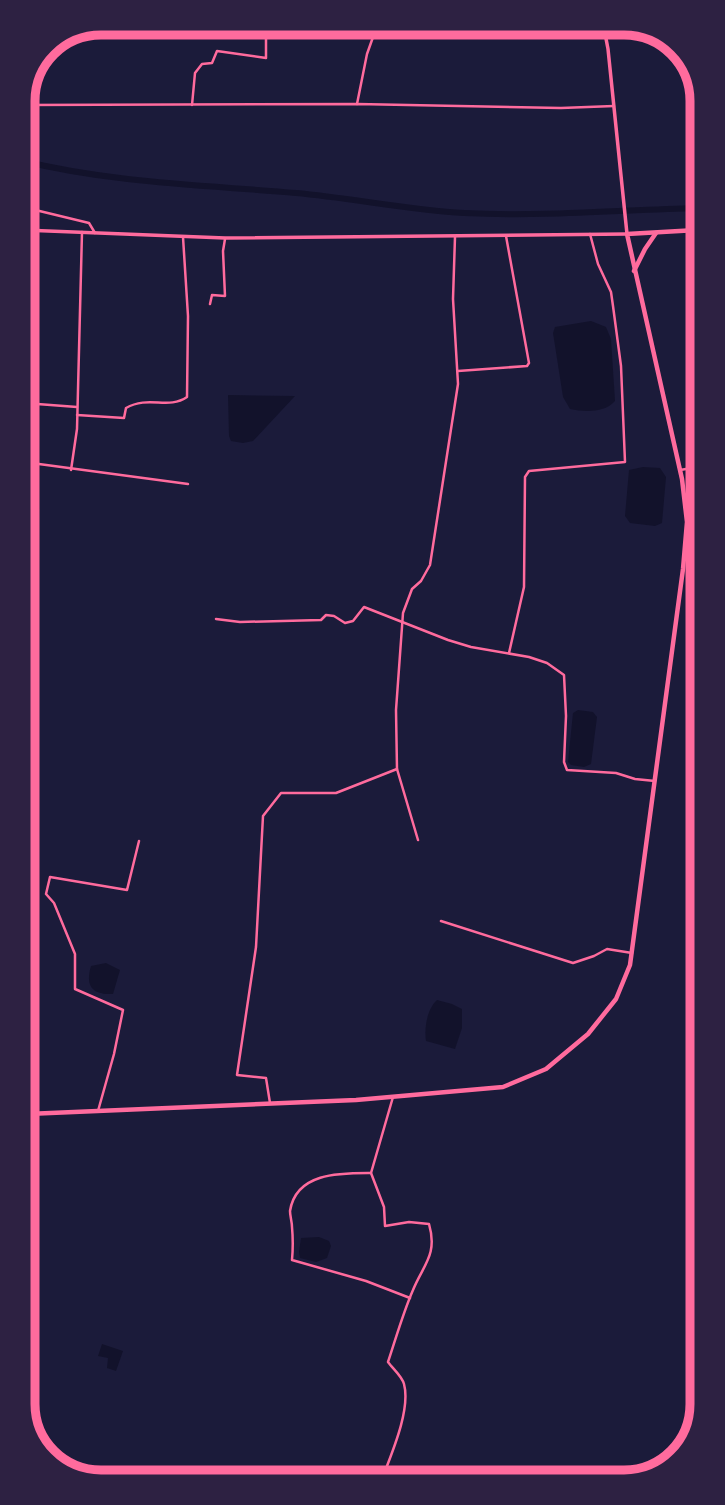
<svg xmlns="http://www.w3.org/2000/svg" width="725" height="1505" font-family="'PT Sans',sans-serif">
	<rect width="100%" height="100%" fill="#1b1b3a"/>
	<g fill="#12122b">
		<path d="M591,321L606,327L611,339L615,401C605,413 584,412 570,409L563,397L553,333L555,327Z"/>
		<polygon points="228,395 295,396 253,441 243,443 231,441 229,436"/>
		<polygon points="643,467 660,468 666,477 662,523 655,526 630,523 625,516 629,470"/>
		<polygon points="578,710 593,712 597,717 591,764 584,767 571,765 568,762 573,713"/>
		<path d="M106,963L120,970L113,994C92,995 85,986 91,966Z"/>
		<path d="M437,1000L452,1004L462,1009V1028L455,1049L426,1041C424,1028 427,1009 437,1000Z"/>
		<polygon points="319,1237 329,1241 331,1246 327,1258 316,1262 300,1258 299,1252 301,1238"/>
		<polygon points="102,1344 123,1351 116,1371 107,1368 108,1358 98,1356"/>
	</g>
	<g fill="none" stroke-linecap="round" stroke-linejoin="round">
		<path stroke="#12122b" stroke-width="6" d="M23,161C113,183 204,185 296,193C352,198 408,210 464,213C542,217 620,210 697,208"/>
		<g stroke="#ff6b9d" stroke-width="2.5">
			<polyline points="357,104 367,54 378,23"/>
			<polyline points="23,105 357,104 561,108 614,106"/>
			<polyline points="192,105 195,73 202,64 212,63 217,51 266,58 266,23"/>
			<polyline points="23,207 89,223 95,233"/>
			<polyline points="210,304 212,295 225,296 223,251 225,239"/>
			<polyline points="458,371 527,366 529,363 506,236"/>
			<polyline points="24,403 77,407"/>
			<path d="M77,415L124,418L126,408C149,395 168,410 187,397L188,316L183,237"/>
			<polyline points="24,462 188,484"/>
			<polyline points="71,470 77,429 82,232"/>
			<polyline points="680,470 698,467"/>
			<polyline points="216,619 240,622 321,620 326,615 334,616 345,623 353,621 364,607 448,640 471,647 529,657 547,663 564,675 566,716 564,762 567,770 616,773 635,779 655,781"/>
			<polyline points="509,653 524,587 525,477 529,471 625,462 621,366 613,306 611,292 598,264 590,234"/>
			<polyline points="418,840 397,769 396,710 403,613 412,589 421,581 430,565 458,384 453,299 455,237"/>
			<polyline points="441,921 573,963 594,956 607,949 632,953"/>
			<polyline points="270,1103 266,1078 237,1075 256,947 263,816 281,793 336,793 397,769"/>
			<polyline points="98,1111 114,1054 123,1010 75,989 75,954 54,903 46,894 50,877 127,890 139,841"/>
			<path d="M371,1173C341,1173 296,1172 290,1211C290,1216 292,1222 292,1227C293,1238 293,1249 292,1260L366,1281L410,1298"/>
			<path d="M382,1479C391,1455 411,1410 404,1384C402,1376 393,1369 388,1362C396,1338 403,1313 413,1290C423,1265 438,1255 429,1224L409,1222L385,1226L384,1207L371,1173L393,1097"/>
			<polyline points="133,1482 135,1477"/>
		</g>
		<polyline stroke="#ff6b9d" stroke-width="3.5" points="23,230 225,238 627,234"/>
		<polyline stroke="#ff6b9d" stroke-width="3.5" points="603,23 608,49 627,234"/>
		<g stroke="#ff6b9d" stroke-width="4.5">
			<polyline points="634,271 645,249 656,233"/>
			<polyline points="27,1114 356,1100 503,1087 546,1069 588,1034 616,999 630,965 683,569 687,522 682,479 627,234 697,230"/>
		</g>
	</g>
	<path d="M0 0H725V1505H0ZM101 35H624A66 66 0 0 1 690 101V1404A66 66 0 0 1 624 1470H101A66 66 0 0 1 35 1404V101A66 66 0 0 1 101 35Z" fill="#2d2142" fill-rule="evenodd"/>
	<path fill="none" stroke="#ff6b9d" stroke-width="9" d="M101 35H624A66 66 0 0 1 690 101V1404A66 66 0 0 1 624 1470H101A66 66 0 0 1 35 1404V101A66 66 0 0 1 101 35Z"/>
</svg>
